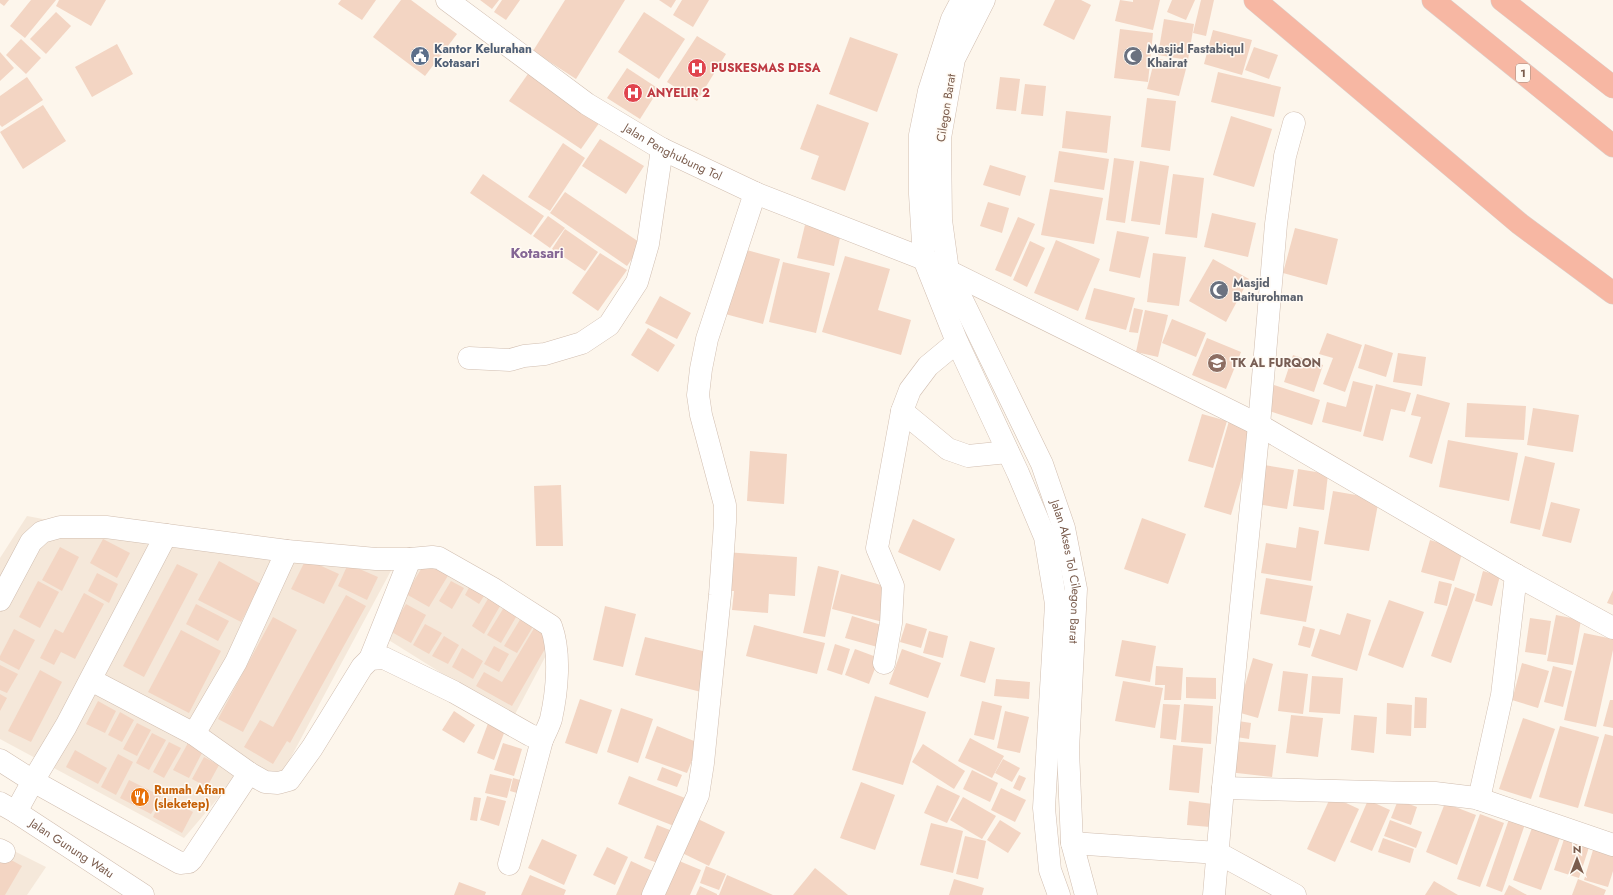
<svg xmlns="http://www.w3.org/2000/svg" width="1613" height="895" font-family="Jost,sans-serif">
	<rect width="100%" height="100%" fill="#fdf6ec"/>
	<g fill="#f5e8da">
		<polygon points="27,516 164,542 394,565 283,772 243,769 184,838 0,739 0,558"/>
		<polygon points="428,547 562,625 513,718 379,634"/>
		<polygon points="0,844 46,867 27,895 0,895"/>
	</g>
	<g fill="#f3d5c3">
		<polygon points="0,0 9,0 4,6 0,3"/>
		<polygon points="31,0 56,0 25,38 10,26"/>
		<polygon points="59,0 106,0 91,26 56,6"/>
		<polygon points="341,0 376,0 362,20 338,4"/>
		<polygon points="401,0 411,0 457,34 425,76 373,37"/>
		<polygon points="480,0 499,0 492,9"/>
		<polygon points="502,0 520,0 506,20 494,12"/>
		<polygon points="565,0 625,0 576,79 533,51"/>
		<polygon points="659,0 676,0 671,8"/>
		<polygon points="682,0 709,0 693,27 673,15"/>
		<polygon points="1055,0 1081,0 1091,5 1074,40 1043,25"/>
		<polygon points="1120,0 1133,2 1133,0 1160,0 1153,30 1115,21"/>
		<polygon points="1172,0 1195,0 1186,20 1167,12"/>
		<polygon points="1201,0 1214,0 1206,36 1193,33"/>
		<polygon points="56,12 71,26 46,54 30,39"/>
		<polygon points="644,12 685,39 659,79 618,52"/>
		<polygon points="1164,19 1194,24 1188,60 1158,55"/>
		<polygon points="1120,29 1153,33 1148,82 1114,78"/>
		<polygon points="1213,30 1252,40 1242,75 1204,64"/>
		<polygon points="697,36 726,54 697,101 667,82"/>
		<polygon points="850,37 898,54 877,112 829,94"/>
		<polygon points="21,39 41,58 26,74 6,55"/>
		<polygon points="117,44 133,74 92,97 75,67"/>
		<polygon points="1254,47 1278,55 1269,79 1245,70"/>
		<polygon points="0,52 14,68 0,81"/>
		<polygon points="1155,58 1187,65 1179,96 1147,89"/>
		<polygon points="627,68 659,89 640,119 607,98"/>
		<polygon points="530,71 602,119 581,149 509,101"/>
		<polygon points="1218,72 1281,87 1274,117 1211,102"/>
		<polygon points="27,77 43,100 2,127 0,125 0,96"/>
		<polygon points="1000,77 1020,79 1016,111 996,109"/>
		<polygon points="1025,84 1046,86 1043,116 1021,114"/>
		<polygon points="1147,98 1176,101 1170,151 1141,147"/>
		<polygon points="817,104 869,123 845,191 811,179 819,156 800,149"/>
		<polygon points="43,105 66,141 23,169 0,132"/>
		<polygon points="1066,111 1111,116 1107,153 1062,148"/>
		<polygon points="1231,116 1272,129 1254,187 1213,175"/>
		<polygon points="600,139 644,166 626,194 582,166"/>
		<polygon points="563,143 585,158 550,211 528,197"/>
		<polygon points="1059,151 1109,159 1104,190 1054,182"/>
		<polygon points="1114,158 1134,161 1125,223 1106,220"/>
		<polygon points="1140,161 1169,166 1160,225 1131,221"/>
		<polygon points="990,165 1026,176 1020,196 983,185"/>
		<polygon points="483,174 544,216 531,235 470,193"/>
		<polygon points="1173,174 1204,178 1197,238 1165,234"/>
		<polygon points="1050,189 1103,198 1094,244 1041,235"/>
		<polygon points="565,192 642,244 627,266 550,213"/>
		<polygon points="988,202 1009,208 1002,233 980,226"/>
		<polygon points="1212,213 1256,223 1248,257 1204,247"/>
		<polygon points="548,216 565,228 550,248 533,236"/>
		<polygon points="1018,217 1035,224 1011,277 995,270"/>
		<polygon points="805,225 841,233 834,266 797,258"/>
		<polygon points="1295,228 1338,239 1327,285 1283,273"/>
		<polygon points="565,229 598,252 585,271 552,249"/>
		<polygon points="1117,231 1149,237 1140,278 1109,271"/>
		<polygon points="1056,240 1100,259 1078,311 1034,293"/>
		<polygon points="1030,241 1045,248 1027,287 1013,280"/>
		<polygon points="743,249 780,259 763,324 725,314"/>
		<polygon points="600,253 627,270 598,311 572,293"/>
		<polygon points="1153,253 1186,257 1179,306 1147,302"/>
		<polygon points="845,256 890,269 878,310 911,320 901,355 822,332"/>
		<polygon points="1213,259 1249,279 1226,322 1189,301"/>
		<polygon points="783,262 830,273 816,333 769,322"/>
		<polygon points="1094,288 1135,298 1126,330 1085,319"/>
		<polygon points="660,296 691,313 677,339 645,323"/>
		<polygon points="1134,308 1143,310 1138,333 1129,332"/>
		<polygon points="1145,310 1168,315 1158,357 1136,352"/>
		<polygon points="1172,319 1206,333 1196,357 1162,343"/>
		<polygon points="648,328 675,345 658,372 631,355"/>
		<polygon points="1327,333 1362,345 1345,392 1323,384 1333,358 1319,354"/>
		<polygon points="1207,338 1241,352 1226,389 1192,375"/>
		<polygon points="1365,344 1393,353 1386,377 1358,368"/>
		<polygon points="1398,353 1426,357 1422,386 1393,382"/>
		<polygon points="1293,355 1323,365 1314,392 1284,382"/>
		<polygon points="1353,381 1373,386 1361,432 1322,422 1327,402 1346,407"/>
		<polygon points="1376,384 1411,393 1405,412 1391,409 1383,441 1363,436"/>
		<polygon points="1274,385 1320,400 1312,425 1266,410"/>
		<polygon points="1417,394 1450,403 1432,464 1409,457 1421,417 1411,415"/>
		<polygon points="1467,403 1526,406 1524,440 1465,437"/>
		<polygon points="1533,408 1579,415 1573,452 1527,445"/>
		<polygon points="1202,414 1227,421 1213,468 1188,461"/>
		<polygon points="1229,421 1256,429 1231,515 1204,507"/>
		<polygon points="1448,440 1518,453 1509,501 1439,487"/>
		<polygon points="750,451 787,454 784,504 747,501"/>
		<polygon points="1525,456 1555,463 1540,530 1510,523"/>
		<polygon points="1264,465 1294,470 1287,509 1257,504"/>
		<polygon points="1298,469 1328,474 1324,510 1293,506"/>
		<polygon points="561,485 563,546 536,546 534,486"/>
		<polygon points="1333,491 1379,499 1369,551 1324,544"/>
		<polygon points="1551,502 1580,509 1571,543 1542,536"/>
		<polygon points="1142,518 1186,534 1168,584 1124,569"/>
		<polygon points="913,519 955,539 940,571 898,552"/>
		<polygon points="1299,527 1319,531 1311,581 1261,573 1266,543 1296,548"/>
		<polygon points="103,539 130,553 117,578 90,563"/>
		<polygon points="1430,540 1463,550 1454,581 1421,572"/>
		<polygon points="60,547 79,557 62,591 42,580"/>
		<polygon points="725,552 797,557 795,596 769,594 768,613 732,610 734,591 722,591"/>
		<polygon points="306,559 339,574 324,604 291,589"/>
		<polygon points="219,561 261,584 241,622 198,600"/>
		<polygon points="426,561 449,574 429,607 406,594"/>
		<polygon points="177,564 198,574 144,677 123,666"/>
		<polygon points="348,564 378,577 367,600 338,586"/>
		<polygon points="818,566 839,571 825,637 803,633"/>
		<polygon points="1483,571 1500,576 1492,606 1475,601"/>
		<polygon points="97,573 118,584 109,603 88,591"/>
		<polygon points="841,574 892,588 883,622 832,609"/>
		<polygon points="1266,578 1313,586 1306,622 1260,614"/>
		<polygon points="38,581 59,592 40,628 19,617"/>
		<polygon points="451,581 464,588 452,609 439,601"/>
		<polygon points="1439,581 1452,584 1447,606 1434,603"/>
		<polygon points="472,582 487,591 479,604 465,595"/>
		<polygon points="1455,587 1475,594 1451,663 1431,656"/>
		<polygon points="1613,590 1613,605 1607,603"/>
		<polygon points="492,592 504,599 484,634 472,626"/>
		<polygon points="84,593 104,604 75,659 61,652 54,665 40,658 55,629 63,633"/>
		<polygon points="346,595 366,606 290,743 287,741 273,764 244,747 260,720 273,727"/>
		<polygon points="1389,600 1424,612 1403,668 1368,655"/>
		<polygon points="196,604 229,621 218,641 186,624"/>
		<polygon points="406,604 426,615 411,643 390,631"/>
		<polygon points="506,604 519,612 501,643 487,635"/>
		<polygon points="605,606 636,614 623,667 593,660"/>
		<polygon points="524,613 537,620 517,653 504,646"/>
		<polygon points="1347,613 1371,620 1357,671 1311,656 1320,629 1340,635"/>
		<polygon points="1556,615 1581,620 1573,665 1547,661"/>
		<polygon points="852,616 888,627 881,648 845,638"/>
		<polygon points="273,617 297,630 243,732 218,719"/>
		<polygon points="1530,618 1551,621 1546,655 1525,652"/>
		<polygon points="906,623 927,629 921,648 900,642"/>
		<polygon points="425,624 442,633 429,654 413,645"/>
		<polygon points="536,625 553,635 512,706 476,686 484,672 502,682"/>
		<polygon points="754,625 825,643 817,674 746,656"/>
		<polygon points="1303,626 1315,629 1310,648 1298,645"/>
		<polygon points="14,629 35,640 19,670 0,660 0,656"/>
		<polygon points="181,630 221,651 189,713 148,692"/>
		<polygon points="929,631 948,636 943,658 923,653"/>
		<polygon points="1584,633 1613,639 1613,650 1596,727 1564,720"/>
		<polygon points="444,636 459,645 448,664 432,656"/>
		<polygon points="645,637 711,653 701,692 635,675"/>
		<polygon points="1122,640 1156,646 1150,682 1115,676"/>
		<polygon points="970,641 995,648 985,683 960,676"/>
		<polygon points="835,644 850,649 842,675 827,670"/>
		<polygon points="494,646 509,654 499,672 484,664"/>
		<polygon points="462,648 483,661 473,679 452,667"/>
		<polygon points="855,649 879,658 869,684 845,675"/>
		<polygon points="902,649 941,663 928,698 889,684"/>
		<polygon points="1253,658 1273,664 1258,718 1237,712"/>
		<polygon points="1522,663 1549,671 1538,708 1512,700"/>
		<polygon points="0,665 18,674 7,693 0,690"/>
		<polygon points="1156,666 1183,668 1181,700 1164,700 1165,685 1155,685"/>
		<polygon points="1553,666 1572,671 1563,707 1544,702"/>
		<polygon points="40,670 62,682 31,742 8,731"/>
		<polygon points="1283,671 1308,674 1303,714 1278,711"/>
		<polygon points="1312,676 1343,678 1340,714 1309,712"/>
		<polygon points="1186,677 1216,678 1216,699 1186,698"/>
		<polygon points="996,679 1030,682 1029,699 994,696"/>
		<polygon points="1123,681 1163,688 1155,728 1115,721"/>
		<polygon points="0,694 7,698 0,711"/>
		<polygon points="875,696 926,712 903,785 852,770"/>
		<polygon points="1415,697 1427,698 1426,728 1414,728"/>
		<polygon points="580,699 612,710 597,754 565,743"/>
		<polygon points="1610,700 1613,700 1613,728 1603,726"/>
		<polygon points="98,701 116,711 105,733 86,724"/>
		<polygon points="982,701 1002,706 994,740 974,735"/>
		<polygon points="1387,703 1412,705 1411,736 1386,734"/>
		<polygon points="1163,704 1180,705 1176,740 1160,738"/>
		<polygon points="1184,704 1213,706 1211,744 1181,742"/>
		<polygon points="621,708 653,719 638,763 607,752"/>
		<polygon points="454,711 475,725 464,743 442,730"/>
		<polygon points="1005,711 1029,717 1020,753 997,748"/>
		<polygon points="120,712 134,720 122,742 108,735"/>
		<polygon points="1291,715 1323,718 1318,757 1286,753"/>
		<polygon points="1354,715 1377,717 1374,753 1351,750"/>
		<polygon points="490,718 507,725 494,760 477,753"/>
		<polygon points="1523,718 1555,729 1531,799 1499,789"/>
		<polygon points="1232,720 1251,723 1249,739 1230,736"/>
		<polygon points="137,723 151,730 137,756 123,749"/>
		<polygon points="657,726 699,743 687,773 645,758"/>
		<polygon points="1560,726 1599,737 1578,808 1539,797"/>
		<polygon points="152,733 166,740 149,770 136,763"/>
		<polygon points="1605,734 1613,736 1613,814 1584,806"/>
		<polygon points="970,738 1004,756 992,778 958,761"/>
		<polygon points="1232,741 1276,745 1272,777 1228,772"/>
		<polygon points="169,742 181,748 164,778 153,772"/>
		<polygon points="188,743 203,751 189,778 173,770"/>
		<polygon points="503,743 522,749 514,776 494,770"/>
		<polygon points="923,744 965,771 954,789 912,762"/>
		<polygon points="1173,745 1203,748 1199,793 1169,790"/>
		<polygon points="75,750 107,768 98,784 66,767"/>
		<polygon points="118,754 133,762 116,795 101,787"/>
		<polygon points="204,757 219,765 207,787 192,779"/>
		<polygon points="1003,759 1020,768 1012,782 995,773"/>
		<polygon points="662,767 682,775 677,787 657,780"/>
		<polygon points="972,770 998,783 990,802 963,789"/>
		<polygon points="490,774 512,779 507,798 485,793"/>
		<polygon points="1019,775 1026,778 1020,791 1013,788"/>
		<polygon points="629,776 685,798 674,826 618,804"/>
		<polygon points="513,778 520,780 517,793 510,791"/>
		<polygon points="129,780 161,796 151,814 120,798"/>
		<polygon points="861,782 895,795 875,850 840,838"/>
		<polygon points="937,785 960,796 947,823 924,813"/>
		<polygon points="1001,788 1026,800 1015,822 991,810"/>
		<polygon points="163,796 193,812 182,833 153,817"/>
		<polygon points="487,796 506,801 499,826 480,820"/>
		<polygon points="1331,796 1359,809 1335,862 1307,849"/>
		<polygon points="474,797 481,798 477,821 470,820"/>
		<polygon points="963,797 996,816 982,839 950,820"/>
		<polygon points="1368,800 1390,810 1372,851 1350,842"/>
		<polygon points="1398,800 1417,807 1411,825 1391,818"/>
		<polygon points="1189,801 1213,804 1210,827 1187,825"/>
		<polygon points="1445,803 1476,815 1457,865 1426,852"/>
		<polygon points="1480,814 1504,823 1480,887 1457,879"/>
		<polygon points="696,818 725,832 709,866 680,852"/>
		<polygon points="1509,819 1525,824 1502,892 1486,886"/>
		<polygon points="1000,820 1021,833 1008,853 987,840"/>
		<polygon points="1390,820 1422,832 1416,848 1384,836"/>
		<polygon points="931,823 963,831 953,873 920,865"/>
		<polygon points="657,825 675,832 663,865 644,858"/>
		<polygon points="1533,825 1561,835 1541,890 1513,880"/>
		<polygon points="1566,833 1591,841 1579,878 1554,870"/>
		<polygon points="965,836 986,841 978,879 956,874"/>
		<polygon points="1383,838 1414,849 1410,863 1378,852"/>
		<polygon points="542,839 577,855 564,885 528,868"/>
		<polygon points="1596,840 1613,846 1613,871 1608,887 1584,880"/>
		<polygon points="607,847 628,857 615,885 593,875"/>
		<polygon points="4,856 22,866 5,895 0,895 0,863"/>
		<polygon points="672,858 701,870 690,895 657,895"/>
		<polygon points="631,861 659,874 650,895 616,895"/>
		<polygon points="706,866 726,874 719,890 700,883"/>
		<polygon points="815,868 848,895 793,895"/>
		<polygon points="530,875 566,890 564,895 521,895"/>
		<polygon points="727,875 773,895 719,895"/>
		<polygon points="954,879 984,888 982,895 949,895"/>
		<polygon points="1578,879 1606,890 1604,895 1572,895"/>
		<polygon points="1434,881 1458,895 1425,895"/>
		<polygon points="459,882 486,892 485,895 454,895"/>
		<polygon points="1509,885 1527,895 1504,895"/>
		<polygon points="700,886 717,894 717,895 696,895"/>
	</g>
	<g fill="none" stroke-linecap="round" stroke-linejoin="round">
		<g stroke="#d1beb0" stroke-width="23">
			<g id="minor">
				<path id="s1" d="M447,0L587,104L662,149L755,193L924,259L1259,425L1516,575L1613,628"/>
				<polyline points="962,0 952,19 929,91 920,135 920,194 924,259 957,342 1018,473 1045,537 1056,604 1044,808 1050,870 1059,895"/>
				<path id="s2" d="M984,0L954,59L940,138L941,220L948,271L1042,464L1064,528L1076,589L1068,750L1072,843L1086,895"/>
				<polyline points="469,358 510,360 524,356 545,354 582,343 609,325 637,282 648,244 662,149"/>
				<polyline points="902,411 948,449 968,456 1008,452"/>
				<polyline points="0,600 31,542 42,532 60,527 106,527 287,551 376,559 410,559 370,659"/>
				<polyline points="884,663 891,623 893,586 877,548 902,411 910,390 928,366 957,342"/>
				<path d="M91,680L194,734L249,773L265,782L278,783L289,780L312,748L362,667L370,659L384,658L454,692L530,735L542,740C545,733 549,726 551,719C557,692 561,653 551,626L492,588L439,558L432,557L410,559"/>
				<polyline points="194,734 236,662 287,551"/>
				<polyline points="0,760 33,781 180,863 189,862 192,859 249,773"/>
				<polyline points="1223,788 1411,793 1435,793 1476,798 1613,845"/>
				<polyline points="1479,799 1502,695 1516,575"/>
				<path id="s3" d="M0,803L16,812L143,895"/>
				<polyline points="16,812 33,781 66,726 166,535"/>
				<polyline points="1072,843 1218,853 1295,895"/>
				<polyline points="0,850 4,852"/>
				<polyline points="509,864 542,740"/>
				<polyline points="653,895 698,795 703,763 720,595 725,522 725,505 701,415 698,395 701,369 707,339 755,193"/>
				<polyline points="1214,895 1223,788 1259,425 1276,224 1285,156 1294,123"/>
			</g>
		</g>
		<g stroke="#dad1cd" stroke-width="23">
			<g id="highway">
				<polyline points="1255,0 1520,224 1613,293"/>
				<polyline points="1433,0 1613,146"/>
				<polyline points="1502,0 1613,87"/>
			</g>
		</g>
		<use href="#minor" stroke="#fff" stroke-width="22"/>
		<use href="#highway" stroke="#f7b7a3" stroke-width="22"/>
	</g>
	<defs>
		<g id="civic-disc" transform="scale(1)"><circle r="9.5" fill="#5c6f8a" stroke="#fffaf3"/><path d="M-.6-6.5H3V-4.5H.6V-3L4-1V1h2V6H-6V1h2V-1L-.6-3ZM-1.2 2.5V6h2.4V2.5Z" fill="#fff"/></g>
		<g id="mosque-disc" transform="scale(1)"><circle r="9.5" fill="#6b7280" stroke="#fffaf3"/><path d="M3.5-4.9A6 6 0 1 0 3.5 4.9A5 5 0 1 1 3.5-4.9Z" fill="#fff"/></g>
		<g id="hospital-disc" transform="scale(1)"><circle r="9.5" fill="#e0444e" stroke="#fffaf3"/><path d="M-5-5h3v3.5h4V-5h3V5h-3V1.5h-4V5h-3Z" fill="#fff"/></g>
		<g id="school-disc" transform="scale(1)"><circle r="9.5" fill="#8d6e63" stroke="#fffaf3"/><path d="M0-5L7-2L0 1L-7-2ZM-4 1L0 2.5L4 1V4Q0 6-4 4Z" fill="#fff"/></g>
		<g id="restaurant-disc" transform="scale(1)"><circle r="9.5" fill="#e8710a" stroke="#fffaf3"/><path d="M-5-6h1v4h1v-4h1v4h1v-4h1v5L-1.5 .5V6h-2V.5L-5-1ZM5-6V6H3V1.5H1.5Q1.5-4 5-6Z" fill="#fff"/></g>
	</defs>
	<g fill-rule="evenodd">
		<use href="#civic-disc" x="420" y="56"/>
		<use href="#mosque-disc" x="1133" y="56"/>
		<use href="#hospital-disc" x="697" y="68"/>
		<use href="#hospital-disc" x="633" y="93"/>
		<use href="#mosque-disc" x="1219" y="290"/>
		<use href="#school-disc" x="1217" y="363"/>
		<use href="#restaurant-disc" x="140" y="797"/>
	</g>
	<g text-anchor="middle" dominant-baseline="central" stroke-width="3" stroke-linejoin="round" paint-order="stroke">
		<rect fill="#fffaf3" stroke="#a28b7f" stroke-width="1" x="1516" y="64" width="14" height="18" rx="3"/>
		<g font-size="11" font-weight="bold" fill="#7a5c4d">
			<text x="1523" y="73">1</text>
		</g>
		<g font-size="12" font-weight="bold" fill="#4e5e75" stroke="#fffaf3" text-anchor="start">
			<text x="434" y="49">Kantor Kelurahan<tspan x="434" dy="14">Kotasari</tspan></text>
		</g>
		<g font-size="12" font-weight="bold" fill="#5b616d" stroke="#fffaf3" text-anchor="start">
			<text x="1147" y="49">Masjid Fastabiqul<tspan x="1147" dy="14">Khairat</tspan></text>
			<text x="1233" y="283">Masjid<tspan x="1233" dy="14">Baiturohman</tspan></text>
		</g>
		<g font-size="12" font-weight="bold" fill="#be3a42" stroke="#fffaf3" text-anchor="start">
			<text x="711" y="68">PUSKESMAS DESA</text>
			<text x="647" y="93">ANYELIR 2</text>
		</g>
		<g font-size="12" fill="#7a5c4d" stroke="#fffaf3">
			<text transform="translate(946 108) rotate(-81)">Cilegon Barat</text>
			<text stroke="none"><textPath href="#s1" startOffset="273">Jalan Penghubung Tol</textPath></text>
			<text stroke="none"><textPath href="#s2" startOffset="606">Jalan Akses Tol Cilegon Barat</textPath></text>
			<text stroke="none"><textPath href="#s3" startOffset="85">Jalan Gunung Watu</textPath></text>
		</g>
		<g font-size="12" font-weight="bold" fill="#785e54" stroke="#fffaf3" text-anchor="start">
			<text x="1231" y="363">TK AL FURQON</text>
		</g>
		<g font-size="12" font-weight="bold" fill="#c56008" stroke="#fffaf3" text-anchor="start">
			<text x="154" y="790">Rumah Afian<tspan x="154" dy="14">(sleketep)</tspan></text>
		</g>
		<g font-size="14" font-weight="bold" fill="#846695" stroke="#fffaf3">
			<text x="537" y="253">Kotasari</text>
		</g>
	</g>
	<g transform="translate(1577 859)" stroke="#fffaf3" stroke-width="3" paint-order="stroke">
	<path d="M0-3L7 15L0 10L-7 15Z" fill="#7a5c4d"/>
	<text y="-6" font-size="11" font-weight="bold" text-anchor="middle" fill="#7a5c4d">N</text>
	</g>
</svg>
